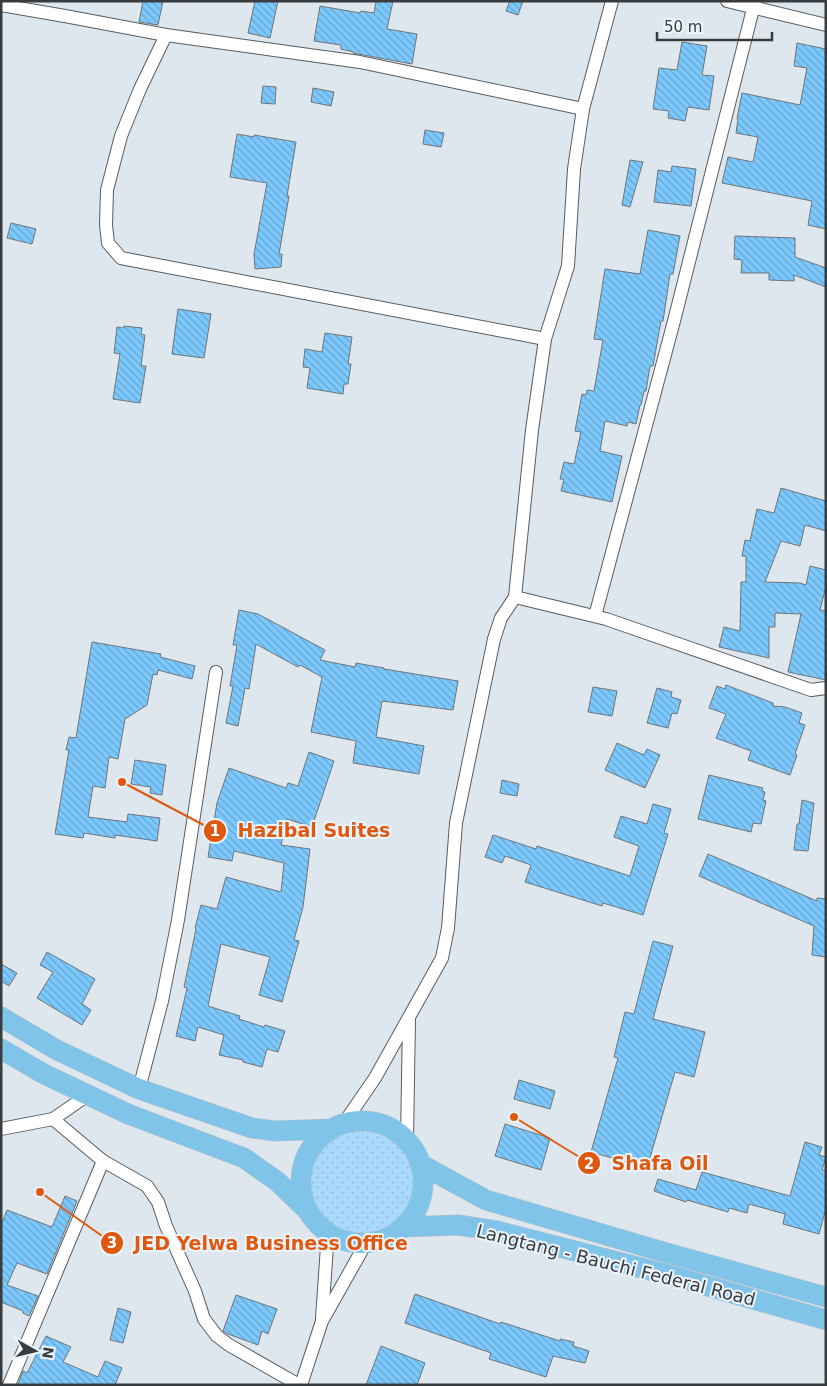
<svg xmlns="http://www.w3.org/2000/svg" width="827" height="1386" font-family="'DejaVu Sans',sans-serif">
	<defs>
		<pattern id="grass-dots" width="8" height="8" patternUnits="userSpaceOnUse" patternTransform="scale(1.25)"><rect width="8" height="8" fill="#a9dafe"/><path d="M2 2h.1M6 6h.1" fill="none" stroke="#92bcdb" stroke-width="1.8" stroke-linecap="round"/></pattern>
		<pattern id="building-back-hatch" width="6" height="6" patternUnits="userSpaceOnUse" patternTransform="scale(1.25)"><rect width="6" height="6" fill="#7cc9fe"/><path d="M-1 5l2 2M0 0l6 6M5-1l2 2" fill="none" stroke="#67a4cf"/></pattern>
	</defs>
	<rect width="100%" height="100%" fill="#dee7ed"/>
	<circle fill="url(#grass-dots)" cx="362" cy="1181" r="53"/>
	<g fill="url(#building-back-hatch)" stroke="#6d757a">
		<polygon points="143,1 163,1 158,25 139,22"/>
		<polygon points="255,1 278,1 270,38 248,33"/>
		<polygon points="376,1 393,1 387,29 417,34 412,64 353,53 354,52 341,49 341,45 314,41 320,6 360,13 361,11 374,13"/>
		<polygon points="510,1 523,1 518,15 506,11"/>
		<polygon points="682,42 707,46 702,75 714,76 709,110 688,107 685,121 668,118 669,111 653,109 659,68 677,70"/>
		<polygon points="797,43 826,49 826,229 808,225 812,201 722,183 728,157 753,162 758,137 736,133 738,119 737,119 742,93 800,105 807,68 794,66"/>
		<polygon points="263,86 276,87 275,104 261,103"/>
		<polygon points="313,88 334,92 331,106 311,102"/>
		<polygon points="425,130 444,133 441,147 423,144"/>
		<polygon points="237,134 254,137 254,135 296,142 287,196 289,196 279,254 282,254 281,267 255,269 254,254 267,183 230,177"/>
		<polygon points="630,160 643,162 630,207 622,205"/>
		<polygon points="672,166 696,169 691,206 654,202 658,170 671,172"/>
		<polygon points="11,223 36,229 32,244 7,238"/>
		<polygon points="648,230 680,236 673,274 670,274 663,321 661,321 653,366 650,366 646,391 644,391 641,405 640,405 636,424 628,422 627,426 605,421 600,451 622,456 612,502 561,491 564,479 560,479 564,462 574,464 581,432 575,431 582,394 586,395 587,390 594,391 603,340 594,339 605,269 640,274"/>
		<polygon points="735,236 795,238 795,257 826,268 826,287 794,275 794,281 769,280 769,273 741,273 742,260 734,259"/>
		<polygon points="178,309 211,314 204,358 172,354"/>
		<polygon points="124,326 142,328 141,334 145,335 141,366 146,366 140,403 113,399 120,354 114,353 117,327 123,328"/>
		<polygon points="325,333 352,337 348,364 351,364 348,384 344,384 343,394 307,388 310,368 303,367 305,349 322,352"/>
		<polygon points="781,488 826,501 826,531 805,525 800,546 781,541 765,582 800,583 806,585 810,566 826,570 826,586 820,610 826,611 826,680 788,672 801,614 775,613 775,627 769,627 769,658 719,647 724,627 740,631 741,582 746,582 746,556 742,556 745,540 750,541 757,509 774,513"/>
		<polygon points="239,610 258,614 325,650 320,660 355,667 356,663 384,668 384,669 458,681 453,710 382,701 376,737 424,746 419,774 353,763 356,741 311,732 322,677 300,665 298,667 256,644 249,689 245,688 238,726 226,723 233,686 230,686 237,645 233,645"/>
		<polygon points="92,642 161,654 160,657 195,666 192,679 158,670 157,675 153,674 147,705 125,719 118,759 109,757 105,788 93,786 88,817 127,822 128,814 160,818 157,841 115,835 115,838 84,833 83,838 55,834 69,750 66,750 69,737 76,738"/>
		<polygon points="726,685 773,703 773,706 785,707 802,713 799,723 805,725 795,754 797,755 790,775 748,760 751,751 716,738 726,714 709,708 717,686 725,689"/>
		<polygon points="593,687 617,691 612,716 588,712"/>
		<polygon points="657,688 672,692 671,697 681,700 677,714 672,713 668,728 647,723"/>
		<polygon points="617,743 644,755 647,749 660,755 645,788 605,770"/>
		<polygon points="309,752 334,761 312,827 287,819 281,845 310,849 303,907 294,940 299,941 282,1002 259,995 270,957 221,944 208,1006 240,1016 239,1019 264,1027 265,1025 285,1031 278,1052 267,1049 262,1067 243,1062 243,1060 219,1055 224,1035 198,1027 195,1041 176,1036 187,988 184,987 196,929 195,928 201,905 217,909 226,877 281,892 284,863 234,851 232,861 208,857 217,803 229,768 286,788 288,783 298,786"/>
		<polygon points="135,760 166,765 162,795 150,793 151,787 131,784"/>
		<polygon points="709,775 763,788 762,791 765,792 763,800 766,801 761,824 753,823 751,832 698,819"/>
		<polygon points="502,780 519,784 517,796 500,793"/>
		<polygon points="802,800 814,803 808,851 794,850 797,824 799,824"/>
		<polygon points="653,804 671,809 664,833 668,834 643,915 603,903 602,906 525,882 531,865 505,856 502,863 485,857 493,835 536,849 537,846 630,876 639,846 614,837 621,816 647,824"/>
		<polygon points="708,854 817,901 817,898 826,899 826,957 812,955 814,926 699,876"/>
		<polygon points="653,941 673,946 653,1019 705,1032 694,1077 675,1072 647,1168 591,1152 618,1058 614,1057 625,1012 634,1014"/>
		<polygon points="47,952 95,979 82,1004 91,1010 82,1025 37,998 53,972 40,965"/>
		<polygon points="1,964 17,973 9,986 1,981"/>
		<polygon points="519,1080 555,1091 550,1109 514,1099"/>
		<polygon points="505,1124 550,1138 541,1170 495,1156"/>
		<polygon points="805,1142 822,1147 819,1155 826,1157 822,1170 826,1171 826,1208 819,1234 783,1224 785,1214 749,1204 747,1213 729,1208 728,1212 687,1200 686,1202 654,1191 658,1179 696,1190 702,1172 790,1196"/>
		<polygon points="65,1196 77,1201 47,1274 17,1263 7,1285 38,1296 29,1316 23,1313 23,1311 1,1302 1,1225 7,1210 52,1227"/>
		<polygon points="415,1294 500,1324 501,1322 560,1341 560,1339 574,1342 573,1346 589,1351 585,1363 553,1356 546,1377 489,1359 491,1353 405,1323"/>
		<polygon points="236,1295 277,1309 268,1334 262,1331 258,1345 228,1334 223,1331"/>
		<polygon points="118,1308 131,1312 123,1343 110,1340"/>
		<polygon points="46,1336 71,1347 63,1362 98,1377 105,1361 122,1368 115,1385 18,1385 23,1371 27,1373"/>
		<polygon points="381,1346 425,1363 417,1385 366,1385"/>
	</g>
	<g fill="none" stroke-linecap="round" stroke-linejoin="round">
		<g stroke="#565d62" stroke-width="14">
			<g id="minor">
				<polyline points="727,1 826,25"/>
				<polyline points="1,5 65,16 166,35 360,62 583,109"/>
				<polyline points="166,35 140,89 121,136 107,190 106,225 108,243 121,258 545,339"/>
				<polyline points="515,597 606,619 811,690 826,688"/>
				<polyline points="595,616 674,321 755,1"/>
				<polyline points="139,1089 162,1001 178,920 216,672"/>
				<polyline points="53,1119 103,1161 147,1186 158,1202 166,1226 195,1291 204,1319 217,1336 229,1345 299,1385"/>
				<polyline points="344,1123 375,1078 442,958 448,928 456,823 494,639 501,618 515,597 532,430 545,339 568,266 574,169 583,109 612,1"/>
				<polyline points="1,1129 53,1119 88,1095"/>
				<polyline points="407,1140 409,1018"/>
				<polyline points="322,1318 328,1232"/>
				<polyline points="9,1385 103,1161"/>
				<polyline points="301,1385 322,1321 366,1243"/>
			</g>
		</g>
		<g stroke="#c4c4c5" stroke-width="21">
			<g id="primary">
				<polyline points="1,1017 57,1050 139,1089 252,1128 275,1131 332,1129"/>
				<polyline points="1,1049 44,1074 128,1114 244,1158 278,1182 307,1210"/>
				<circle cx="362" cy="1182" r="61"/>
				<polyline points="420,1164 486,1200 667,1253 826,1297"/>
				<polyline points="403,1227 458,1225 497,1231 669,1275 826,1320"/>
			</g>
		</g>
		<use href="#minor" stroke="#fff" stroke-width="12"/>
		<use href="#primary" stroke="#81c4ea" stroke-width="20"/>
	</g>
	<g text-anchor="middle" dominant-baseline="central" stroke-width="4" stroke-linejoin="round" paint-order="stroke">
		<g font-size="18" fill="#393c3f" stroke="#ebf4fa">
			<text transform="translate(616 1265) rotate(14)">Langtang - Bauchi Federal Road</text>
		</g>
	</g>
	<path fill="none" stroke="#df580f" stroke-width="2" d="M122 782L215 831M514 1117L589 1163M40 1192L112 1243"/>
	<g fill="#df580f" stroke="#ebf4fa" stroke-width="2">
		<circle cx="122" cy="782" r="5"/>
		<circle cx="514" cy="1117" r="5"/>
		<circle cx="40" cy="1192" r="5"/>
		<circle cx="215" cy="831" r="12"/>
		<circle cx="589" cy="1163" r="12"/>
		<circle cx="112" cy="1243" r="12"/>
	</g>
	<g font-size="15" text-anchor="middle" font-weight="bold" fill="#fff">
		<text x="215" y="836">1</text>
		<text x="589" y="1169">2</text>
		<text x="112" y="1248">3</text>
	</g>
	<g font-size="19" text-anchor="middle" font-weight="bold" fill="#df580f" stroke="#ebf4fa" stroke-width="4" stroke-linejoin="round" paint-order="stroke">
		<text x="314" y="837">Hazibal Suites</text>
		<text x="660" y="1170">Shafa Oil</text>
		<text x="271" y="1250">JED Yelwa Business Office</text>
	</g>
	<rect width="827" height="1386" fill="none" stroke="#393c3f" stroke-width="5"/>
	<g transform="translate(35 1351) rotate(98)" stroke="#ebf4fa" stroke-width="4" paint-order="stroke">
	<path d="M0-4L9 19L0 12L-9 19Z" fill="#393c3f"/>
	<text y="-8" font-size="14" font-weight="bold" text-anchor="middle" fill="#393c3f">N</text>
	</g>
	<path d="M657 32v8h115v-8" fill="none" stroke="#393c3f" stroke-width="2.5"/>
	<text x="664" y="32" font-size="15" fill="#393c3f" stroke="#ebf4fa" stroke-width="4" paint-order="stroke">50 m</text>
</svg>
